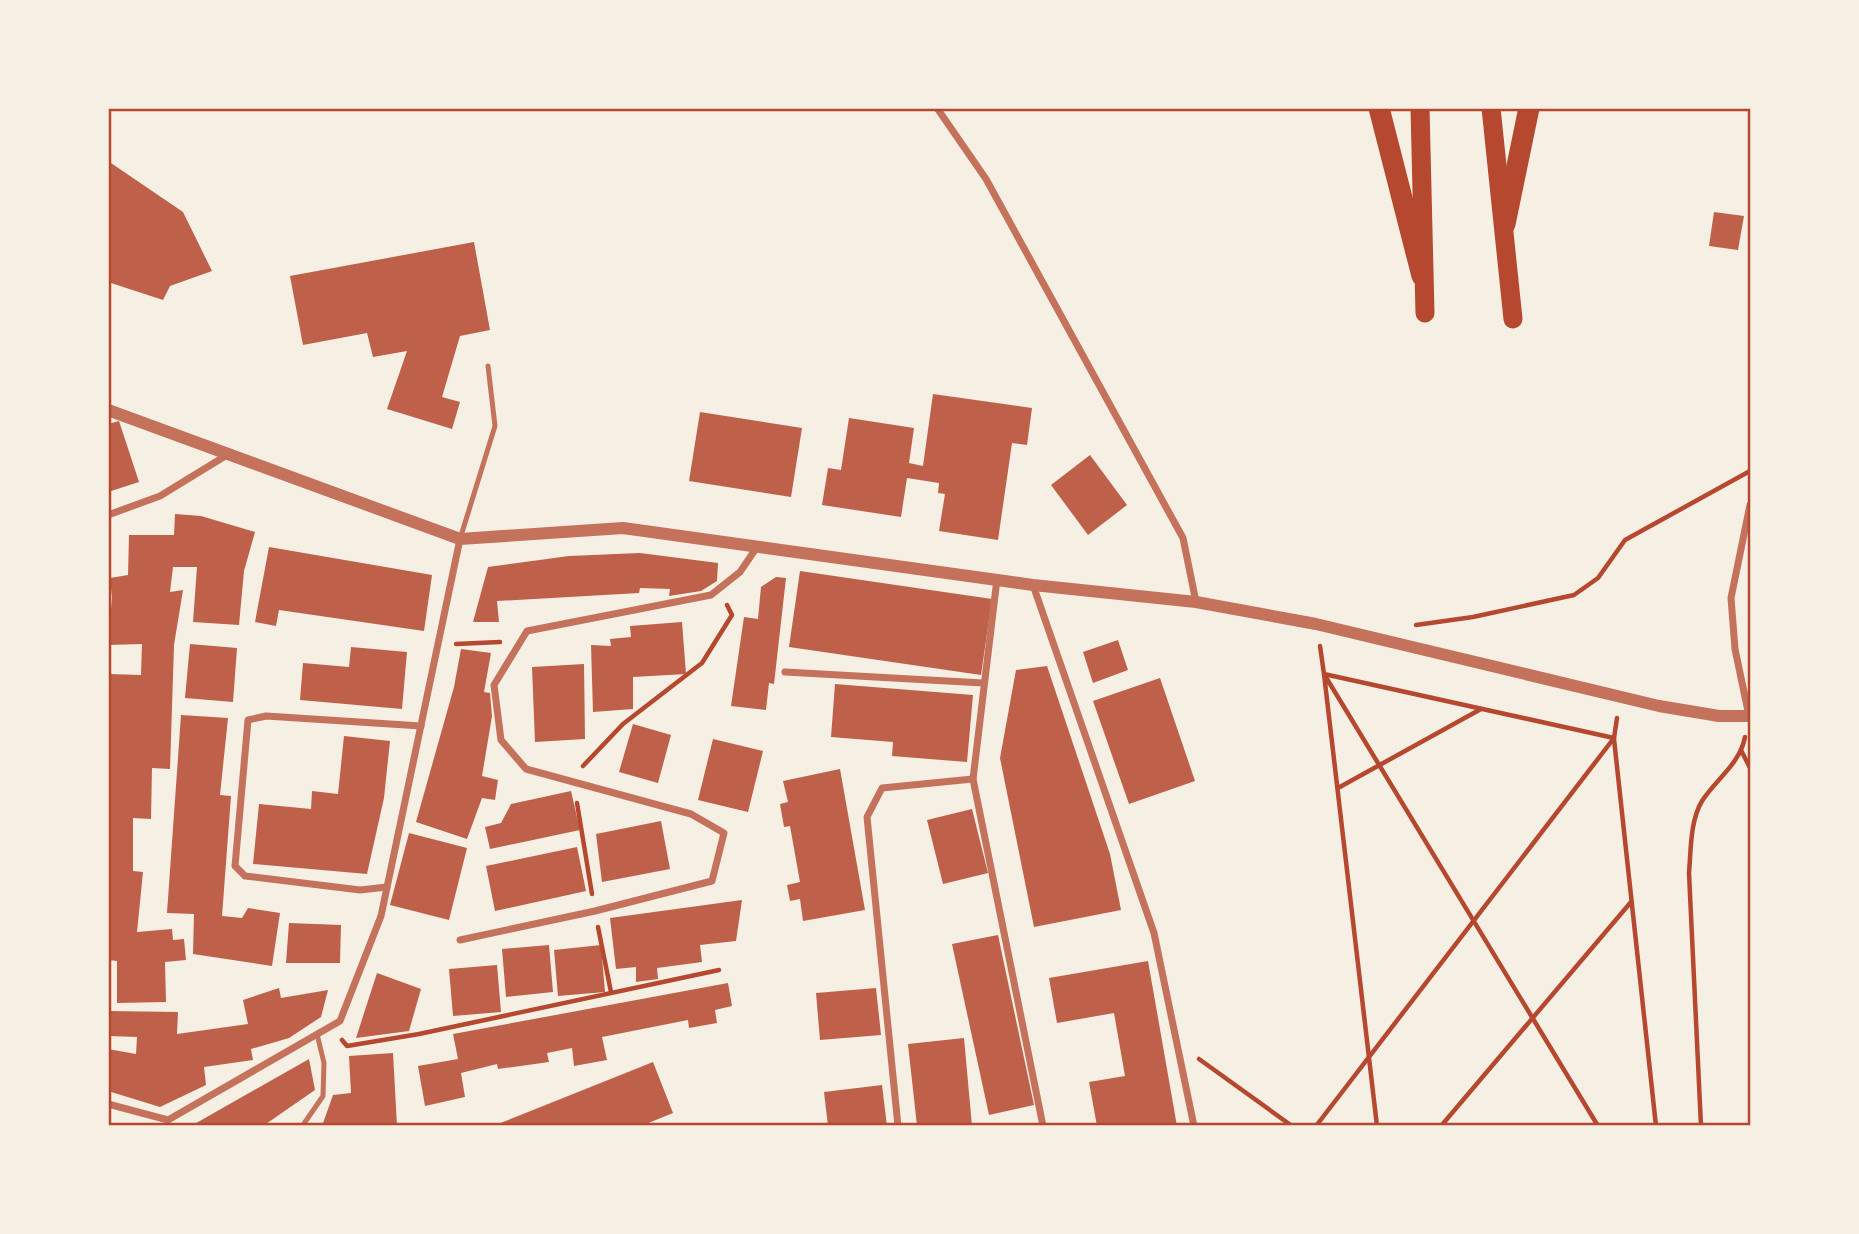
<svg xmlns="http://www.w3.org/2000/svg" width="1859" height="1234" font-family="'Golos Text',sans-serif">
	<rect width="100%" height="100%" fill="#f6efe4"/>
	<g fill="#bf614a">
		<polygon points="108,161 183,212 212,271 170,286 163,300 108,282"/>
		<polygon points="1714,212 1744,216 1738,250 1709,246"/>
		<polygon points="474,242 490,330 460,336 442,397 460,402 452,429 387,409 407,351 373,357 367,333 303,345 290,276"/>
		<polygon points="933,394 1032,408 1027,445 1012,443 998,540 939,531 945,494 938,493 939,483 907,478 901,517 822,505 828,468 841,470 849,418 914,428 909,463 923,466"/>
		<polygon points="700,412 802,428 791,497 689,481"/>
		<polygon points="119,421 139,482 108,492 108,424"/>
		<polygon points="1090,455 1127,505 1088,535 1051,485"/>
		<polygon points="175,514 201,516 255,532 244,571 239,625 193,622 197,567 173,567 170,592 183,590 174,645 170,769 152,768 151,819 133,818 133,871 143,872 137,932 172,929 173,940 184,939 186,960 165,962 166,1002 117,1003 117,961 108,960 108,682 109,674 141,675 142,644 108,645 112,598 110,578 128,575 129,535 174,535"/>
		<polygon points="269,547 432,575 424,631 279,610 276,626 255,622"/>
		<polygon points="640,553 718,563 717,581 701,591 669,596 670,589 640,588 639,593 497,601 499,622 473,622 488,567 569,556"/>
		<polygon points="800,571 992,599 981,675 789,647"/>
		<polygon points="776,577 786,578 774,684 769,683 766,710 731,706 744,617 758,619 761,587"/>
		<polygon points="682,622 686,674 633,677 633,709 593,712 591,645 611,646 610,639 631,637 630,626"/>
		<polygon points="1118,640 1128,670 1093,683 1083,652"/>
		<polygon points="190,644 237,648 233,702 185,698"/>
		<polygon points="351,647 407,652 402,709 300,700 303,663 349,667"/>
		<polygon points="461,649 491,653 484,692 490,693 492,716 482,776 498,780 495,800 482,798 467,839 416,822 454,687"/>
		<polygon points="584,664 585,739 535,742 532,667"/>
		<polygon points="1047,666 1110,854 1121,910 1034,927 1000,758 1016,670"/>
		<polygon points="1160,678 1195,781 1129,804 1093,701"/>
		<polygon points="835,684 973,695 967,762 892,756 893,742 831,737"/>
		<polygon points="181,715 228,718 220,795 231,796 222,916 242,918 248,908 280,913 272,966 193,954 194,914 167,913"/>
		<polygon points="633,724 671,735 658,783 619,772"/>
		<polygon points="344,736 390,741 384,798 367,874 253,864 259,804 311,809 312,791 338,794"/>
		<polygon points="713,739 763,751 748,812 698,800"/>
		<polygon points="840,769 865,910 803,921 800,899 790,901 787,885 800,882 790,826 784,827 780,804 788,802 783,781"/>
		<polygon points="571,791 580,830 490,849 485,827 501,823 511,804"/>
		<polygon points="972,809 988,873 943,884 927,820"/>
		<polygon points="661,821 670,869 602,882 596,834"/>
		<polygon points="409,833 467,848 449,920 390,905"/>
		<polygon points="577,847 586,891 495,911 486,866"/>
		<polygon points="742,900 736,941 700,945 702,962 657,968 658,979 636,982 636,967 616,969 610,918"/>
		<polygon points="289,923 341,925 340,963 286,963"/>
		<polygon points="998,935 1034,1105 989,1115 952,944"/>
		<polygon points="549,945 553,992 506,997 502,949"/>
		<polygon points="601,945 605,992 558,996 554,950"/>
		<polygon points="1148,961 1177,1126 1097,1126 1089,1082 1125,1076 1114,1013 1057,1023 1049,978"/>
		<polygon points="497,965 501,1012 453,1016 449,969"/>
		<polygon points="377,973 421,989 409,1031 356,1038"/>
		<polygon points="728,983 732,1006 715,1010 717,1023 689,1028 688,1020 602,1037 607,1060 574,1066 572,1048 547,1053 549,1062 498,1069 497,1064 461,1073 465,1097 425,1106 418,1066 458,1059 453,1034"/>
		<polygon points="279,988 281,998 328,990 321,1017 289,1038 251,1049 253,1060 204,1067 206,1085 160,1107 108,1091 108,1049 136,1054 137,1037 108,1036 108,1011 178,1012 177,1034 248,1024 243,1000"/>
		<polygon points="876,988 881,1035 820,1040 816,993"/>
		<polygon points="964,1038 972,1126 917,1126 908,1044"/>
		<polygon points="393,1053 397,1126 322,1126 333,1095 351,1093 349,1056"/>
		<polygon points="309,1059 315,1090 263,1126 191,1126"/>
		<polygon points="653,1062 673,1113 641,1126 493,1126"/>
		<polygon points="882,1085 887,1126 828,1126 824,1092"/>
	</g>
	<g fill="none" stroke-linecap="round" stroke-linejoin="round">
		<g stroke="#b5482f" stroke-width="4.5">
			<polyline points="1416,625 1473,617 1574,595 1598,578 1625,540 1750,471"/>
			<polyline points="456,644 500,642"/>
			<polyline points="1320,646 1324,674 1614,738 1617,718"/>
			<polyline points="1614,739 1656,1126"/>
			<polyline points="1742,752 1750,768"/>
			<polyline points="583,766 623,724 702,663 732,615 727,605"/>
			<polyline points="1338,788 1481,709"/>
			<polyline points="577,803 592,894"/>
			<polyline points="598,927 611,992"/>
			<polyline points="342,1040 347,1046 419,1034 719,970"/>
			<polyline points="1199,1059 1292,1126"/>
			<polyline points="1316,1126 1614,738"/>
			<polyline points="1377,1126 1324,674 1598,1126"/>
			<polyline points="1441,1126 1631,902"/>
			<path d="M1701,1126L1689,873C1691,850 1690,821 1702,801C1716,779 1740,764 1745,737"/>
		</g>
		<g stroke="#c5725c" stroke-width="5">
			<polyline points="460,539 495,426 488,366"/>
			<polyline points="303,1125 323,1096 324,1063 317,1034"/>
		</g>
		<g stroke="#c5725c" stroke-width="7">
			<polyline points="937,108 986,179 1183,538 1196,602"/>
			<polyline points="108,515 160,496 227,455"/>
			<polyline points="997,579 973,779 1043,1126"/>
			<polyline points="1033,585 1154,933 1194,1126"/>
			<polyline points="785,672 983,683"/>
			<polyline points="1749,716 1735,649 1731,598 1750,505"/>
			<polyline points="387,887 360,890 245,876 235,866 248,720 266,716 421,726"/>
			<polyline points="460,940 595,911 712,881 724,833 691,814 526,769 501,740 494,685 527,631 711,595 740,572 757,547"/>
			<polyline points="108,1104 168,1120 340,1021 381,916 460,539"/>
			<polyline points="898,1126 867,817 882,788 973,779"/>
		</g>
		<polyline stroke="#c5725c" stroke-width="12" points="108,410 460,539 623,528 1033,585 1196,602 1316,624 1659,706 1719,716 1750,716"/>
		<g stroke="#b5482f" stroke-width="19">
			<polyline points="1420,108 1425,313"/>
			<polyline points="1491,108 1513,319"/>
		</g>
		<g stroke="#b5482f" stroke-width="21">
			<polyline points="1379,108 1422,276"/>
			<polyline points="1505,224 1529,108"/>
		</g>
	</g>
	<rect width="1859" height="1234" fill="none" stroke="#f6efe4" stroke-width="220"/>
	<rect x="110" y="110" width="1639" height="1014" fill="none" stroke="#b5482f" stroke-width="2.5"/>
</svg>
